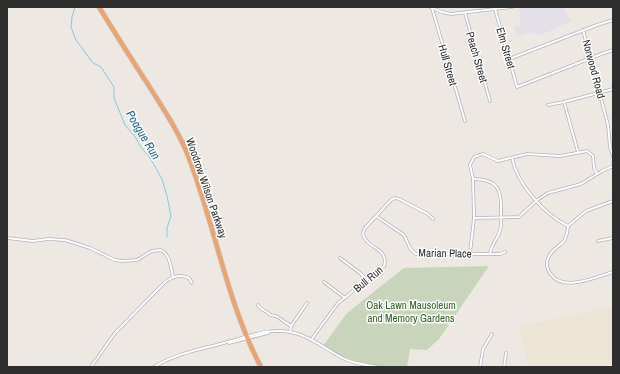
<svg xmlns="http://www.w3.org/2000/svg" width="620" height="374" font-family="'Archivo Narrow',sans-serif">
	<rect width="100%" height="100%" fill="#ede8e2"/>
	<polygon fill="#e3e1e7" points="523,7 562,7 571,21 539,36 533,32 517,37 514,27 521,26 519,8"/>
	<polygon fill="#ece4d4" points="613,306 613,364 607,363 607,367 571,367 570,365 563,367 529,367 518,327"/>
	<path fill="#c8d5bb" d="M489,266L439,339L427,350L410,349L407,367C387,367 366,367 348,359C340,355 331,350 323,346L347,313L404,268Z"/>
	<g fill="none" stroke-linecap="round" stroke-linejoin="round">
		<polyline stroke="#81cae3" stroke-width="1" points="75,7 72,17 71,27 76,40 93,63 101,67 114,87 114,98 125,125 136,138 140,146 150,158 162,179 167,196 171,216 167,228 167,237"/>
		<g stroke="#b2b4bc" stroke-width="3.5">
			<g id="minor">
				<polyline points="430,7 442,12 451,14 512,7"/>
				<polyline points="432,8 465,121"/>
				<polyline points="495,9 517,87 604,53 613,50"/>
				<polyline points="465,13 490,101"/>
				<polyline points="583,30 608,125 610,147 613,156"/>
				<polyline points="509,59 597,25 613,20"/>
				<polyline points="564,102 578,152"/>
				<polyline points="548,105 564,102 613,89"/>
				<path d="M512,158C517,184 545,215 568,226"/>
				<path d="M473,179C497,179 502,189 501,211C501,217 502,224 500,230C498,240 492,242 490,253"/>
				<polyline points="376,216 404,235 411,250 416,254 500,254 505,252"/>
				<polyline points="474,218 519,217 537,200 548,193 581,184 602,171 613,166"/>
				<path d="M568,226C566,249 558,241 549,256C546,261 546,268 550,273C562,293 596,277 613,272"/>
				<polyline points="568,226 586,211 613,201"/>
				<path d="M7,238L33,241L48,239L65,240L90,248L115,260L122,261L137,260L152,251L161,250C170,255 171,267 173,277"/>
				<polyline points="598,241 613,238"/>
				<polyline points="470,253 474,218 473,179 470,165 474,157 483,154 498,161 527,154 560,156 587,151 593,156 594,168 597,174"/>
				<polyline points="340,258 360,273 367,280"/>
				<polyline points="324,282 345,298"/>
				<path d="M258,305C261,311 267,310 270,315L276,316L291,326"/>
				<polyline points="290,332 291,326 307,303"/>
				<path d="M311,340L338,303L384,266C390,248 364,248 363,233L365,228L391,200L395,198L399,199L428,214L433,219"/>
				<polyline points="229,343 268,333"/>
				<path d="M91,367L115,333L164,283C171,277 180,274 189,278L192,283"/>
				<path d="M154,367C175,354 197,350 220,344C243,338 271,326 295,333C314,338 329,352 347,360C357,364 368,365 379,367"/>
				<polyline points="480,367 483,349 492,334"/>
				<polyline points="504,367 506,353"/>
			</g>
		</g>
		<g stroke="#c4c4c4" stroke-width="5.5">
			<path id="highway" d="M99,7C115,33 132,60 149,86C164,110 179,132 189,158C215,226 227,303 261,367"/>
		</g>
		<use href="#minor" stroke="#fff" stroke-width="2"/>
		<use href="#highway" stroke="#eea36c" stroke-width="4"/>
	</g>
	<g text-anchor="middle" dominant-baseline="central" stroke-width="3" stroke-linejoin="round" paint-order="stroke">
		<g font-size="11" fill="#2e2e2e" stroke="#fff">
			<text transform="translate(506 48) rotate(74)">Elm Street</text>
			<text transform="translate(477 57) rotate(74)">Peach Street</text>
			<text transform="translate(448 65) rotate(74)">Hull Street</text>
			<text transform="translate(594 69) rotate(75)">Norwood Road</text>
			<text transform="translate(207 188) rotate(71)">Woodrow Wilson Parkway</text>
			<text transform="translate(445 253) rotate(1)">Marian Place</text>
			<text transform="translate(368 279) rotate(-40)">Bull Run</text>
		</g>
		<g font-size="11" fill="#326523" stroke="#fff">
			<text x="411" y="305">Oak Lawn Mausoleum<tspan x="411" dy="13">and Memory Gardens</tspan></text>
		</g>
		<g font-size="12" font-style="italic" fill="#1c6b93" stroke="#fff">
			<text transform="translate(143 135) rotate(59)">Poague Run</text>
		</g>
	</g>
	<rect width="620" height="374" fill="none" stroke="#2e2e2e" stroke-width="16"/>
</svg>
